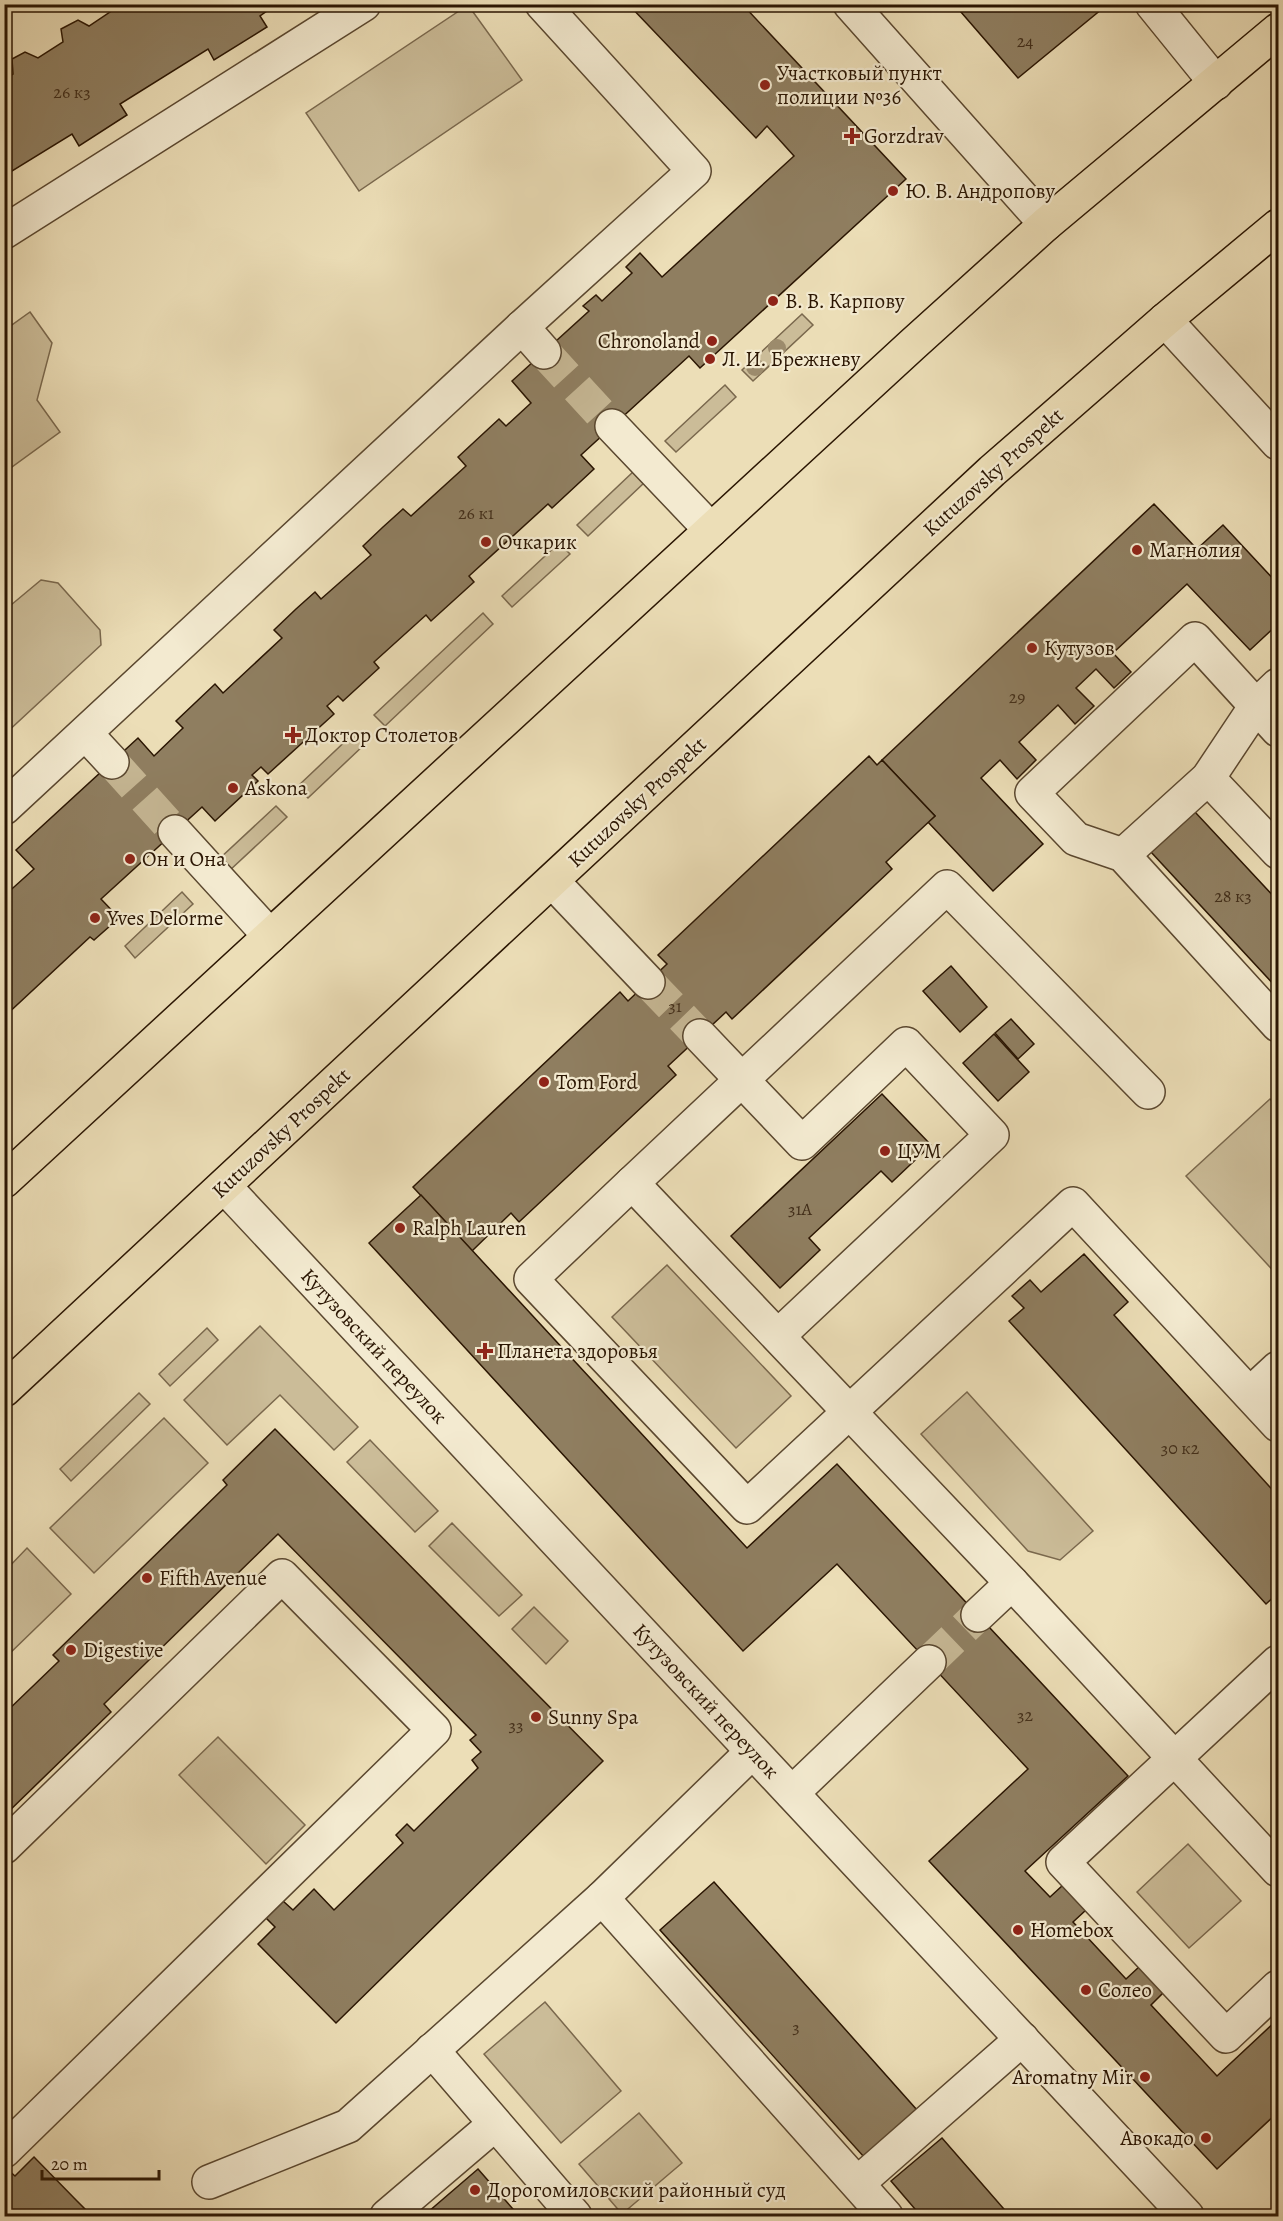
<svg xmlns="http://www.w3.org/2000/svg" width="1283" height="2221" font-family="Alegreya,serif">
	<rect width="100%" height="100%" fill="#ecdeb7"/>
	<filter id="stains"><feTurbulence type="fractalNoise" baseFrequency=".00333" numOctaves="4"/><feColorMatrix values="0 0 0 0 .2 0 0 0 0 .09 0 0 0 0 .02 0 0 0 .5 -.17"/></filter>
	<radialGradient id="worn" r=".72"><stop offset=".6" stop-color="#630" stop-opacity="0"/><stop offset="1" stop-color="#630" stop-opacity=".3"/></radialGradient>
	<g fill="#cbbc98" stroke="#7a684d" stroke-width="1.5">
		<polygon points="468,5 522,80 359,191 306,113"/>
		<polygon points="30,312 52,343 37,400 60,432 5,472 5,330"/>
		<polygon points="802,314 813,325 753,381 742,370"/>
		<polygon points="725,385 736,397 676,452 665,441"/>
		<polygon points="634,471 645,482 588,536 577,525"/>
		<polygon points="559,543 570,554 512,607 502,596"/>
		<polygon points="41,580 58,583 100,630 101,645 5,734 5,610"/>
		<polygon points="483,613 493,624 385,726 374,715"/>
		<polygon points="354,733 365,744 308,798 297,787"/>
		<polygon points="276,806 287,817 229,871 218,860"/>
		<polygon points="182,892 193,904 135,958 125,946"/>
		<polygon points="1270,1099 1278,1107 1278,1276 1186,1176"/>
		<polygon points="667,1265 791,1396 736,1448 612,1317"/>
		<polygon points="260,1326 358,1427 334,1450 280,1395 227,1445 184,1400"/>
		<polygon points="207,1328 218,1340 170,1386 159,1374"/>
		<polygon points="967,1392 1093,1531 1060,1560 1028,1551 921,1434"/>
		<polygon points="139,1393 150,1404 71,1481 60,1469"/>
		<polygon points="164,1418 208,1463 94,1573 50,1528"/>
		<polygon points="370,1440 438,1511 415,1532 347,1462"/>
		<polygon points="452,1523 522,1595 499,1616 429,1546"/>
		<polygon points="27,1548 71,1594 5,1658 5,1571"/>
		<polygon points="534,1607 568,1641 546,1664 512,1629"/>
		<polygon points="218,1737 305,1825 266,1864 179,1775"/>
		<polygon points="1188,1844 1241,1901 1189,1948 1137,1892"/>
		<polygon points="545,2002 621,2091 561,2143 484,2054"/>
		<polygon points="639,2113 682,2163 622,2214 579,2164"/>
	</g>
	<g fill="#8f7e60" stroke="#2a1502" stroke-width="1.5">
		<polygon points="122,4 277,4 260,16 267,27 214,60 208,49 120,104 127,115 79,146 72,134 4,176 4,80 13,74 12,59 25,52 38,58 63,42 61,29 78,20 89,26"/>
		<polygon points="628,4 742,4 906,179 700,368 689,356 581,455 594,469 552,508 548,504 469,576 474,582 431,621 426,615 374,662 379,668 343,701 338,696 327,706 334,714 268,774 261,767 252,775 258,781 215,821 202,807 101,899 119,918 94,940 90,937 4,1017 4,896 34,869 16,850 138,738 154,756 183,728 176,721 215,684 223,693 282,638 274,630 296,609 315,592 321,599 371,555 363,546 383,527 403,509 411,516 466,466 458,457 499,419 506,426 531,403 512,381 589,311 583,306 596,295 602,301 632,273 626,267 640,253 662,277 794,156 767,126 756,138"/>
		<polygon points="954,4 1108,4 1018,78"/>
		<polygon points="1154,504 1197,549 1223,525 1278,584 1278,624 1250,650 1187,584 1113,653 1131,672 1114,688 1096,669 1076,688 1094,706 1075,724 1058,705 1019,742 1036,760 1017,779 1000,760 981,778 1043,844 993,891 928,822 935,816 882,760"/>
		<polygon points="869,756 877,765 882,760 935,816 886,862 892,869 732,1019 726,1012 668,1066 676,1075 519,1222 511,1213 472,1251 413,1187 620,992 628,1001 667,964 658,955"/>
		<polygon points="1195,812 1278,901 1278,989 1151,852"/>
		<polygon points="951,966 987,1007 960,1032 923,991"/>
		<polygon points="1011,1019 1034,1044 1018,1059 995,1033"/>
		<polygon points="994,1034 1029,1072 998,1101 963,1063"/>
		<polygon points="882,1094 931,1145 892,1182 881,1171 809,1238 820,1250 780,1288 731,1236"/>
		<polygon points="421,1195 747,1548 837,1464 1128,1776 1025,1871 1050,1897 1063,1885 1086,1910 1073,1922 1126,1979 1140,1966 1164,1992 1151,2005 1217,2076 1278,2019 1278,2112 1217,2169 929,1861 1028,1769 837,1564 743,1651 369,1243"/>
		<polygon points="1084,1254 1128,1302 1114,1315 1278,1496 1278,1593 1266,1604 1009,1321 1024,1308 1012,1296 1030,1280 1041,1292"/>
		<polygon points="275,1429 603,1761 336,2023 258,1944 275,1927 266,1918 283,1901 293,1910 314,1889 334,1910 403,1843 396,1835 407,1824 414,1831 478,1768 472,1760 481,1752 470,1740 476,1735 278,1534 104,1704 111,1712 4,1816 4,1714 59,1661 53,1655 227,1485 223,1480"/>
		<polygon points="714,1882 917,2110 864,2157 660,1930"/>
		<polygon points="942,2138 1010,2216 921,2216 891,2181"/>
		<polygon points="34,2157 76,2200 92,2216 4,2216 4,2171 7,2169 15,2176"/>
		<polygon points="478,2169 519,2216 432,2216 428,2212"/>
	</g>
	<g fill="none" stroke-linecap="round" stroke-linejoin="round">
		<g stroke="#c5b693" stroke-width="33" stroke-dasharray="33 16" stroke-linecap="butt">
			<polyline points="544,352 612,426"/>
			<polyline points="112,762 175,832"/>
			<polyline points="648,982 700,1036"/>
			<polyline points="929,1662 978,1615"/>
		</g>
		<g stroke="#5a472f" stroke-width="36">
			<g id="minor">
				<polyline points="850,4 1046,224"/>
				<polyline points="1152,4 1216,83"/>
				<polyline points="4,232 364,4"/>
				<polyline points="1165,320 1278,443"/>
				<polyline points="522,327 544,352"/>
				<polyline points="612,426 711,530"/>
				<polyline points="1278,730 1195,639 1032,793 1076,839 1123,855 1278,1025"/>
				<polyline points="86,734 112,762"/>
				<polyline points="1208,778 1278,852"/>
				<polyline points="4,808 522,327 694,171 542,4"/>
				<polyline points="175,832 270,936"/>
				<polyline points="1123,855 1208,778 1256,706 1278,685"/>
				<polyline points="552,881 648,982"/>
				<polyline points="700,1036 802,1143 906,1044 992,1135 778,1336"/>
				<polyline points="1148,1092 947,887 632,1183 1012,1583 1278,1870"/>
				<polyline points="632,1183 531,1279 747,1507 1073,1204 1278,1425"/>
				<polyline points="224,1186 1187,2216"/>
				<polyline points="1250,1394 1278,1368"/>
				<polyline points="978,1615 1012,1583"/>
				<polyline points="1278,1662 1063,1862 1226,2036 1278,1987"/>
				<polyline points="792,1793 929,1662"/>
				<polyline points="4,1847 282,1576 434,1730 4,2151"/>
				<polyline points="602,1898 886,2216"/>
				<polyline points="432,2050 575,2216"/>
				<polyline points="209,2182 348,2126 602,1898 752,1752"/>
				<polyline points="858,2183 1022,2039"/>
				<polyline points="387,2216 495,2124"/>
			</g>
		</g>
		<g stroke="#2a1502" stroke-width="36">
			<g id="major">
				<polyline points="4,1181 912,345 1046,224 1278,30"/>
				<polyline points="4,1390 992,471 1165,320 1278,226"/>
			</g>
		</g>
		<use href="#minor" stroke="#f3ead0" stroke-width="33"/>
		<use href="#major" stroke="#ecdeb7" stroke-width="33"/>
	</g>
	<g fill="#9c8b6c">
		<circle cx="777" cy="348" r="9"/>
		<circle cx="755" cy="367" r="9"/>
	</g>
	<g fill="#8f2418" stroke="#f3ead0" stroke-width="2">
		<circle cx="765" cy="85" r="6"/>
		<path d="M849 127h6v6h6v6h-6v6h-6v-6h-6v-6h6z"/>
		<circle cx="893" cy="191" r="6"/>
		<circle cx="773" cy="301" r="6"/>
		<circle cx="712" cy="341" r="6"/>
		<circle cx="710" cy="359" r="6"/>
		<circle cx="486" cy="542" r="6"/>
		<circle cx="1137" cy="550" r="6"/>
		<circle cx="1032" cy="648" r="6"/>
		<path d="M290 726h6v6h6v6h-6v6h-6v-6h-6v-6h6z"/>
		<circle cx="233" cy="788" r="6"/>
		<circle cx="130" cy="859" r="6"/>
		<circle cx="95" cy="918" r="6"/>
		<circle cx="544" cy="1082" r="6"/>
		<circle cx="885" cy="1151" r="6"/>
		<circle cx="400" cy="1228" r="6"/>
		<path d="M482 1342h6v6h6v6h-6v6h-6v-6h-6v-6h6z"/>
		<circle cx="147" cy="1578" r="6"/>
		<circle cx="71" cy="1650" r="6"/>
		<circle cx="536" cy="1717" r="6"/>
		<circle cx="1018" cy="1930" r="6"/>
		<circle cx="1086" cy="1990" r="6"/>
		<circle cx="1145" cy="2077" r="6"/>
		<circle cx="1206" cy="2138" r="6"/>
		<circle cx="475" cy="2190" r="6"/>
	</g>
	<g text-anchor="middle" dominant-baseline="central" stroke-width="4.5" stroke-linejoin="round" paint-order="stroke">
		<g font-size="18" fill="#432f1a">
			<text x="1025" y="41">24</text>
			<text x="72" y="92">26 к3</text>
			<text x="476" y="513">26 к1</text>
			<text x="1017" y="697">29</text>
			<text x="1233" y="896">28 к3</text>
			<text x="675" y="1006">31</text>
			<text x="800" y="1209">31А</text>
			<text x="1180" y="1448">30 к2</text>
			<text x="1025" y="1715">32</text>
			<text x="516" y="1725">33</text>
			<text x="796" y="2027">3</text>
		</g>
		<g font-size="21" fill="#2a1502" stroke="#f3ead0" text-anchor="start">
			<text x="777" y="73">Участковый пункт<tspan x="777" dy="24">полиции №36</tspan></text>
			<text x="864" y="136">Gorzdrav</text>
			<text x="905" y="191">Ю. В. Андропову</text>
			<text x="785" y="301">В. В. Карпову</text>
			<text x="700" y="341" text-anchor="end">Chronoland</text>
			<text x="722" y="359">Л. И. Брежневу</text>
			<text x="498" y="542">Очкарик</text>
			<text x="1149" y="550">Магнолия</text>
			<text x="1044" y="648">Кутузов</text>
			<text x="305" y="735">Доктор Столетов</text>
			<text x="245" y="788">Askona</text>
			<text x="142" y="859">Он и Она</text>
			<text x="107" y="918">Yves Delorme</text>
			<text x="556" y="1082">Tom Ford</text>
			<text x="897" y="1151">ЦУМ</text>
			<text x="412" y="1228">Ralph Lauren</text>
			<text x="497" y="1351">Планета здоровья</text>
			<text x="159" y="1578">Fifth Avenue</text>
			<text x="83" y="1650">Digestive</text>
			<text x="548" y="1717">Sunny Spa</text>
			<text x="1030" y="1930">Homebox</text>
			<text x="1098" y="1990">Солео</text>
			<text x="1133" y="2077" text-anchor="end">Aromatny Mir</text>
			<text x="1194" y="2138" text-anchor="end">Авокадо</text>
			<text x="487" y="2190">Дорогомиловский районный суд</text>
		</g>
		<g font-size="21" fill="#2a1502" stroke="#f3ead0">
			<text transform="translate(993 472) rotate(-42)">Kutuzovsky Prospekt</text>
			<text transform="translate(637 802) rotate(-43)">Kutuzovsky Prospekt</text>
			<text transform="translate(281 1133) rotate(-43)">Kutuzovsky Prospekt</text>
			<text transform="translate(374 1346) rotate(47)">Кутузовский переулок</text>
			<text transform="translate(706 1701) rotate(47)">Кутузовский переулок</text>
		</g>
	</g>
	<rect width="1283" height="2221" fill="none" stroke="#ecdeb7" stroke-width="24"/>
	<rect x="6" y="6" width="1271" height="2209" fill="none" stroke="#2a1502" stroke-width="3"/>
	<rect x="12" y="12" width="1259" height="2197" fill="none" stroke="#2a1502" stroke-width="1.5"/>
	<path d="M42 2170v9h117v-9" fill="none" stroke="#2a1502" stroke-width="3"/>
	<text x="51" y="2170" font-size="18" fill="#2a1502" stroke="#f3ead0" stroke-width="4.5" paint-order="stroke">20 m</text>
	<rect width="100%" height="100%" filter="url(#stains)"/>
	<rect width="100%" height="100%" fill="url(#worn)"/>
</svg>
